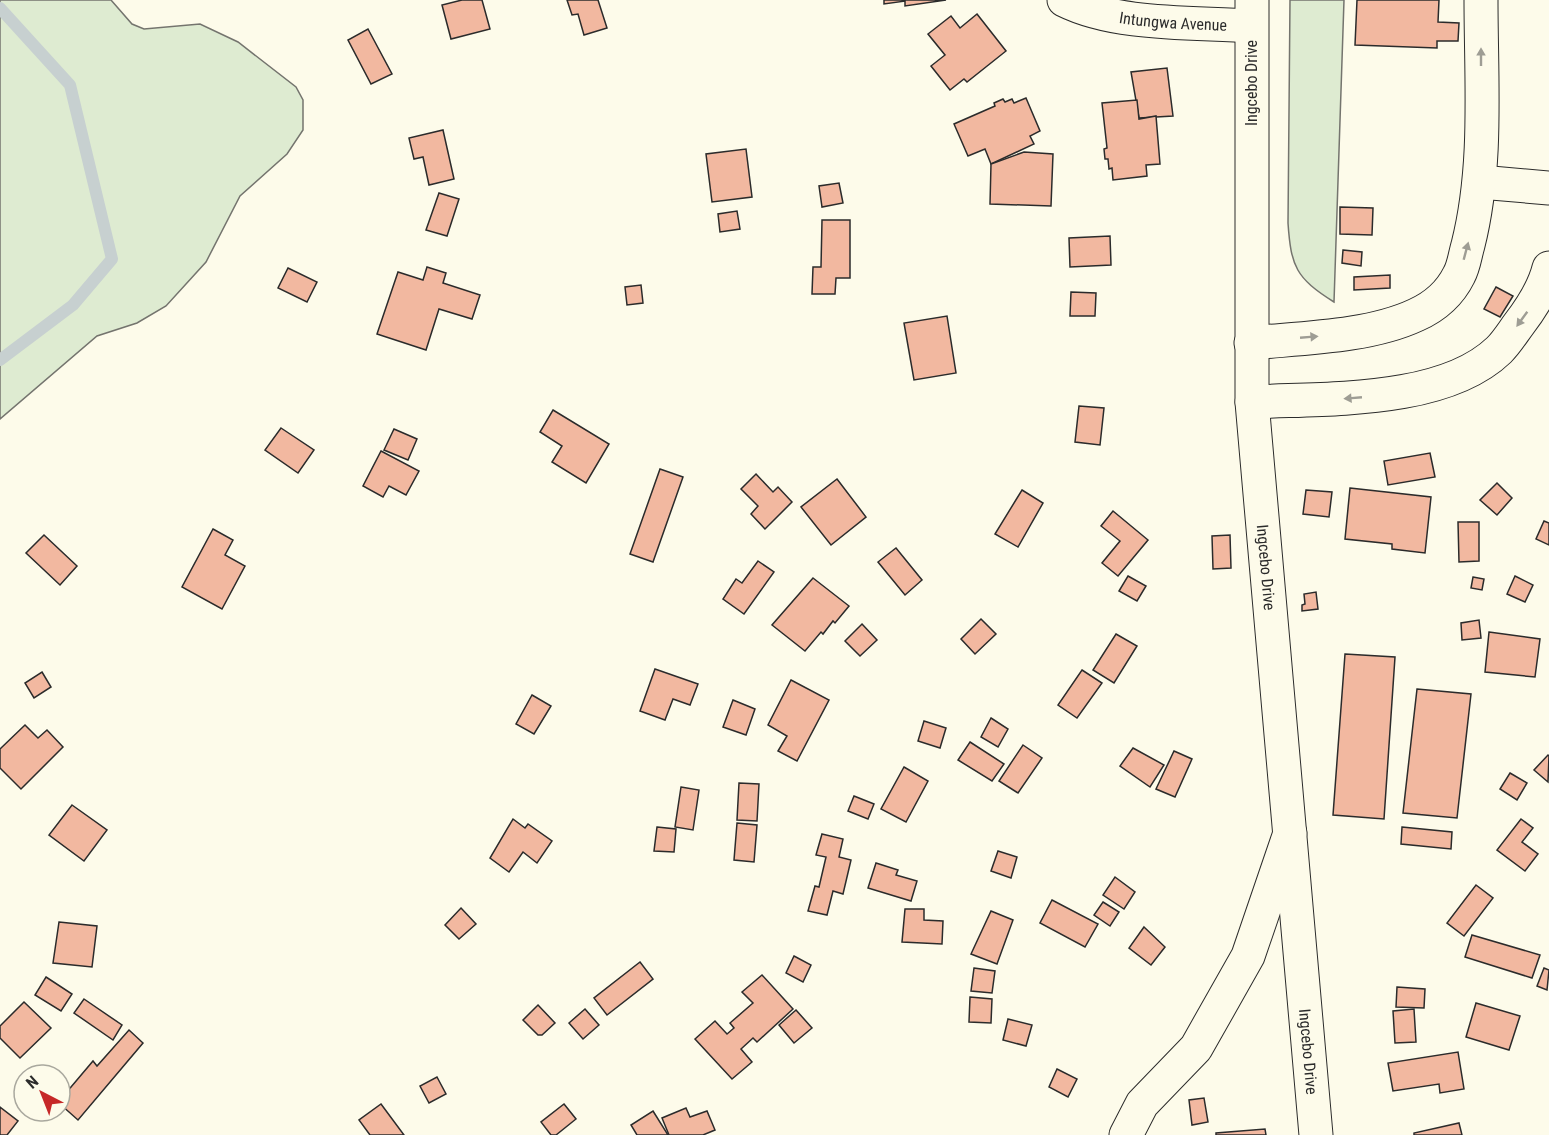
<svg xmlns="http://www.w3.org/2000/svg" width="1549" height="1135" font-family="'Roboto Condensed',sans-serif">
	<rect width="100%" height="100%" fill="#fdfbea"/>
	<g fill="#deebd1" stroke="#74746e" stroke-width="1.5">
		<polygon points="0,0 111,0 132,24 144,29 200,24 238,42 296,87 303,100 303,130 287,154 240,196 206,262 166,306 137,323 97,336 0,419"/>
		<path d="M1290,0H1344L1334,302C1296,278 1291,267 1288,223Z"/>
	</g>
	<g fill="none" stroke-linecap="round" stroke-linejoin="round">
		<polyline stroke="#c7d0d0" stroke-width="12" points="0,8 70,85 112,259 73,305 0,360"/>
	</g>
	<g fill="#f2b8a0" stroke="#2b2b2b" stroke-width="1.5">
		<polygon points="462,0 482,0 490,29 451,39 442,5"/>
		<polygon points="567,0 598,0 607,28 584,35 578,14 572,15"/>
		<polygon points="884,0 946,0 905,6 905,1 884,4"/>
		<polygon points="1357,0 1439,0 1438,22 1459,23 1458,41 1437,41 1437,48 1355,45"/>
		<polygon points="977,14 1006,51 967,82 964,79 950,90 931,66 945,55 928,34 951,16 960,28"/>
		<polygon points="368,29 392,74 371,84 348,40"/>
		<polygon points="1167,68 1173,116 1139,118 1131,72"/>
		<polygon points="1026,98 1040,131 1030,136 1034,144 991,164 985,149 968,156 954,124 995,106 994,103 1003,99 1005,102 1012,99 1014,103"/>
		<polygon points="1137,100 1139,119 1156,116 1160,164 1146,165 1147,176 1113,180 1112,168 1109,169 1108,159 1105,159 1104,149 1107,148 1102,103"/>
		<polygon points="443,130 454,179 429,185 423,157 414,159 409,138"/>
		<polygon points="746,149 752,197 712,202 706,154"/>
		<polygon points="1024,152 1053,154 1051,206 990,204 991,164"/>
		<polygon points="839,183 843,203 822,207 819,186"/>
		<polygon points="439,193 459,199 447,236 426,230"/>
		<polygon points="1340,207 1373,208 1372,235 1340,234"/>
		<polygon points="737,211 740,229 720,232 718,214"/>
		<polygon points="822,220 850,220 850,278 836,278 835,294 812,294 813,267 821,267"/>
		<polygon points="1110,236 1111,265 1070,267 1069,238"/>
		<polygon points="1343,250 1362,252 1361,266 1342,263"/>
		<polygon points="427,267 446,273 443,283 480,295 472,319 439,309 426,350 377,334 398,272 423,280"/>
		<polygon points="288,268 317,282 307,302 278,288"/>
		<polygon points="1390,275 1390,288 1354,290 1354,277"/>
		<polygon points="641,285 643,303 627,305 625,287"/>
		<polygon points="1496,287 1513,296 1500,317 1484,309"/>
		<polygon points="1071,292 1096,293 1095,316 1070,316"/>
		<polygon points="947,316 956,373 914,380 904,323"/>
		<polygon points="1079,406 1104,408 1100,445 1075,442"/>
		<polygon points="553,410 609,444 586,483 552,462 562,446 540,432"/>
		<polygon points="281,428 314,450 298,473 265,450"/>
		<polygon points="394,429 417,439 408,460 384,450"/>
		<polygon points="381,451 419,471 406,495 389,486 383,497 363,486"/>
		<polygon points="1430,453 1435,477 1388,485 1384,461"/>
		<polygon points="660,469 683,477 653,562 630,554"/>
		<polygon points="756,474 773,492 778,487 792,502 765,529 751,514 758,506 741,489"/>
		<polygon points="837,479 866,517 831,545 801,507"/>
		<polygon points="1497,483 1512,498 1497,515 1480,500"/>
		<polygon points="1350,488 1431,497 1425,553 1392,549 1392,544 1345,539"/>
		<polygon points="1022,490 1043,503 1018,547 995,534"/>
		<polygon points="1306,490 1332,492 1329,517 1303,514"/>
		<polygon points="1113,511 1148,540 1118,576 1102,563 1120,541 1101,526"/>
		<polygon points="1544,521 1549,523 1549,545 1536,539"/>
		<polygon points="1458,522 1479,522 1479,561 1459,562"/>
		<polygon points="213,529 233,540 225,555 245,566 222,609 182,587"/>
		<polygon points="44,535 77,566 60,585 26,553"/>
		<polygon points="1230,535 1231,568 1213,569 1212,536"/>
		<polygon points="896,548 922,580 905,595 878,562"/>
		<polygon points="758,561 774,572 744,614 723,599 736,579 742,583"/>
		<polygon points="1128,576 1146,586 1137,601 1119,591"/>
		<polygon points="1515,576 1533,585 1525,602 1507,594"/>
		<polygon points="1473,577 1484,579 1482,590 1471,588"/>
		<polygon points="813,578 849,606 835,623 833,621 823,634 821,632 805,651 772,625"/>
		<polygon points="1316,592 1318,609 1302,611 1302,605 1305,604 1304,594"/>
		<polygon points="981,619 996,634 975,654 961,639"/>
		<polygon points="1479,620 1481,638 1462,640 1461,623"/>
		<polygon points="862,624 877,640 860,656 845,641"/>
		<polygon points="1489,632 1540,639 1535,677 1485,672"/>
		<polygon points="1116,634 1137,646 1114,683 1093,670"/>
		<polygon points="1345,654 1395,657 1384,819 1333,815"/>
		<polygon points="655,669 698,684 690,705 673,699 665,720 640,711"/>
		<polygon points="1082,670 1102,683 1077,718 1058,705"/>
		<polygon points="42,672 51,687 34,698 25,683"/>
		<polygon points="791,680 829,700 797,761 778,751 787,736 768,725"/>
		<polygon points="1417,689 1471,694 1457,818 1403,813"/>
		<polygon points="532,695 551,706 534,734 516,724"/>
		<polygon points="733,700 755,709 746,735 723,727"/>
		<polygon points="991,718 1008,729 998,747 981,737"/>
		<polygon points="924,721 946,728 940,748 918,741"/>
		<polygon points="25,725 38,738 47,730 63,747 21,789 0,768 0,749"/>
		<polygon points="970,742 1004,764 992,781 958,760"/>
		<polygon points="1023,745 1042,758 1018,793 999,781"/>
		<polygon points="1133,748 1164,765 1150,787 1120,766"/>
		<polygon points="1174,751 1192,759 1175,797 1156,789"/>
		<polygon points="1548,755 1549,756 1548,782 1534,770"/>
		<polygon points="904,767 928,781 906,822 881,809"/>
		<polygon points="1510,773 1527,783 1517,800 1500,789"/>
		<polygon points="739,783 759,784 757,821 737,820"/>
		<polygon points="681,787 699,790 693,830 675,827"/>
		<polygon points="854,796 874,804 868,819 848,811"/>
		<polygon points="72,805 107,830 84,861 49,835"/>
		<polygon points="513,819 525,828 528,824 552,841 537,863 523,852 509,872 490,858"/>
		<polygon points="1521,819 1533,828 1522,842 1538,854 1525,871 1497,850"/>
		<polygon points="737,823 757,825 754,862 734,860"/>
		<polygon points="657,827 676,829 674,852 654,851"/>
		<polygon points="1402,827 1452,832 1451,849 1401,844"/>
		<polygon points="822,834 843,839 839,857 851,860 843,894 833,891 827,915 808,911 815,886 819,887 826,857 816,855"/>
		<polygon points="998,851 1017,857 1011,878 991,871"/>
		<polygon points="876,863 898,870 896,875 917,881 911,901 868,888"/>
		<polygon points="1115,877 1135,892 1124,909 1103,895"/>
		<polygon points="1476,885 1493,898 1464,936 1447,923"/>
		<polygon points="1052,900 1098,924 1085,947 1040,923"/>
		<polygon points="1103,902 1119,912 1110,926 1094,915"/>
		<polygon points="461,908 476,924 459,939 445,925"/>
		<polygon points="905,909 924,909 924,920 943,921 942,944 902,942"/>
		<polygon points="991,911 1013,920 997,964 971,954"/>
		<polygon points="59,922 97,926 92,967 53,963"/>
		<polygon points="1144,927 1165,947 1151,965 1129,948"/>
		<polygon points="1472,935 1540,955 1532,978 1465,957"/>
		<polygon points="794,956 811,965 803,982 786,973"/>
		<polygon points="640,962 653,979 607,1015 594,998"/>
		<polygon points="974,968 995,971 992,993 971,991"/>
		<polygon points="1544,968 1549,970 1547,990 1537,986"/>
		<polygon points="762,975 793,1009 757,1042 753,1038 741,1049 752,1062 732,1079 695,1039 715,1021 727,1034 734,1028 730,1023 753,1003 742,992"/>
		<polygon points="46,977 72,994 61,1011 35,995"/>
		<polygon points="1397,987 1425,989 1424,1008 1396,1007"/>
		<polygon points="970,997 992,999 991,1023 969,1022"/>
		<polygon points="84,999 122,1025 113,1040 74,1013"/>
		<polygon points="24,1002 51,1028 20,1058 0,1038 0,1026"/>
		<polygon points="1476,1003 1520,1016 1509,1050 1466,1037"/>
		<polygon points="538,1005 555,1023 542,1035 538,1035 523,1020"/>
		<polygon points="585,1009 599,1025 583,1039 569,1023"/>
		<polygon points="1414,1009 1416,1042 1395,1043 1393,1011"/>
		<polygon points="796,1010 812,1028 794,1043 779,1025"/>
		<polygon points="1008,1019 1032,1025 1026,1046 1003,1040"/>
		<polygon points="129,1030 143,1043 78,1120 60,1104 60,1100 93,1061 97,1066"/>
		<polygon points="1458,1052 1464,1089 1440,1093 1439,1084 1393,1091 1388,1063"/>
		<polygon points="1057,1069 1077,1079 1068,1097 1049,1087"/>
		<polygon points="437,1077 446,1094 429,1103 420,1086"/>
		<polygon points="1204,1098 1208,1122 1192,1125 1189,1100"/>
		<polygon points="381,1104 404,1135 370,1135 359,1120"/>
		<polygon points="564,1104 576,1119 556,1135 551,1135 541,1122"/>
		<polygon points="0,1107 18,1121 7,1135 0,1135"/>
		<polygon points="686,1108 690,1117 707,1111 715,1130 703,1135 669,1135 662,1118"/>
		<polygon points="653,1111 668,1135 637,1135 631,1125"/>
		<polygon points="1459,1123 1462,1135 1414,1135 1414,1133"/>
		<polygon points="1265,1129 1266,1135 1216,1135 1216,1133"/>
	</g>
	<g fill="none" stroke-linecap="round" stroke-linejoin="round">
		<g stroke="#2b2b2b" stroke-width="35">
			<g id="minor">
				<path id="s1" d="M1064,0C1116,26 1193,22 1251,26"/>
				<polyline points="1480,182 1549,188"/>
				<path d="M1251,343C1302,338 1369,337 1416,315C1434,307 1450,293 1459,275C1464,266 1465,255 1468,245C1488,166 1481,81 1481,0"/>
				<path d="M1252,402C1325,398 1443,404 1499,350C1507,342 1513,332 1519,324C1532,307 1544,288 1549,268"/>
				<polyline points="1126,1135 1142,1104 1196,1048 1248,956 1290,833"/>
			</g>
		</g>
		<g stroke="#2b2b2b" stroke-width="35">
			<g id="major">
				<path id="s2" d="M1252,0V402L1316,1135"/>
			</g>
		</g>
		<use href="#minor" stroke="#fdfbea" stroke-width="33"/>
		<use href="#major" stroke="#fdfbea" stroke-width="33"/>
	</g>
	<defs><path id="oneway-solid" d="M-6-.8H1V-3.2L6.5 0L1 3.2V.8H-6Z" transform="scale(1.5)"/></defs>
	<g fill="#9e9d94">
		<use href="#oneway-solid" transform="translate(1481 57) rotate(-90)"/>
		<use href="#oneway-solid" transform="translate(1466 251) rotate(-75)"/>
		<use href="#oneway-solid" transform="translate(1522 319) rotate(126)"/>
		<use href="#oneway-solid" transform="translate(1309 337) rotate(-5)"/>
		<use href="#oneway-solid" transform="translate(1353 398) rotate(175)"/>
	</g>
	<g text-anchor="middle" dominant-baseline="central" stroke-width="4.5" stroke-linejoin="round" paint-order="stroke">
		<g font-size="16" fill="#2b2b2b" stroke="#fdfbea">
			<text stroke="none"><textPath href="#s1" startOffset="112">Intungwa Avenue</textPath></text>
			<text transform="translate(1251 83) rotate(-90)">Ingcebo Drive</text>
			<text stroke="none"><textPath href="#s2" startOffset="568">Ingcebo Drive</textPath></text>
			<text stroke="none"><textPath href="#s2" startOffset="1054">Ingcebo Drive</textPath></text>
		</g>
	</g>
	<g transform="translate(42 1093) rotate(318)"><circle r="28" fill="#fdfbea" stroke="#a9a89e" stroke-width="1.5"/>
	<path d="M0-4.5L10 22L0 15L-10 22Z" fill="#c62828"/>
	<text y="-9" font-size="16" font-weight="bold" text-anchor="middle" fill="#2b2b2b">N</text>
	</g>
</svg>
